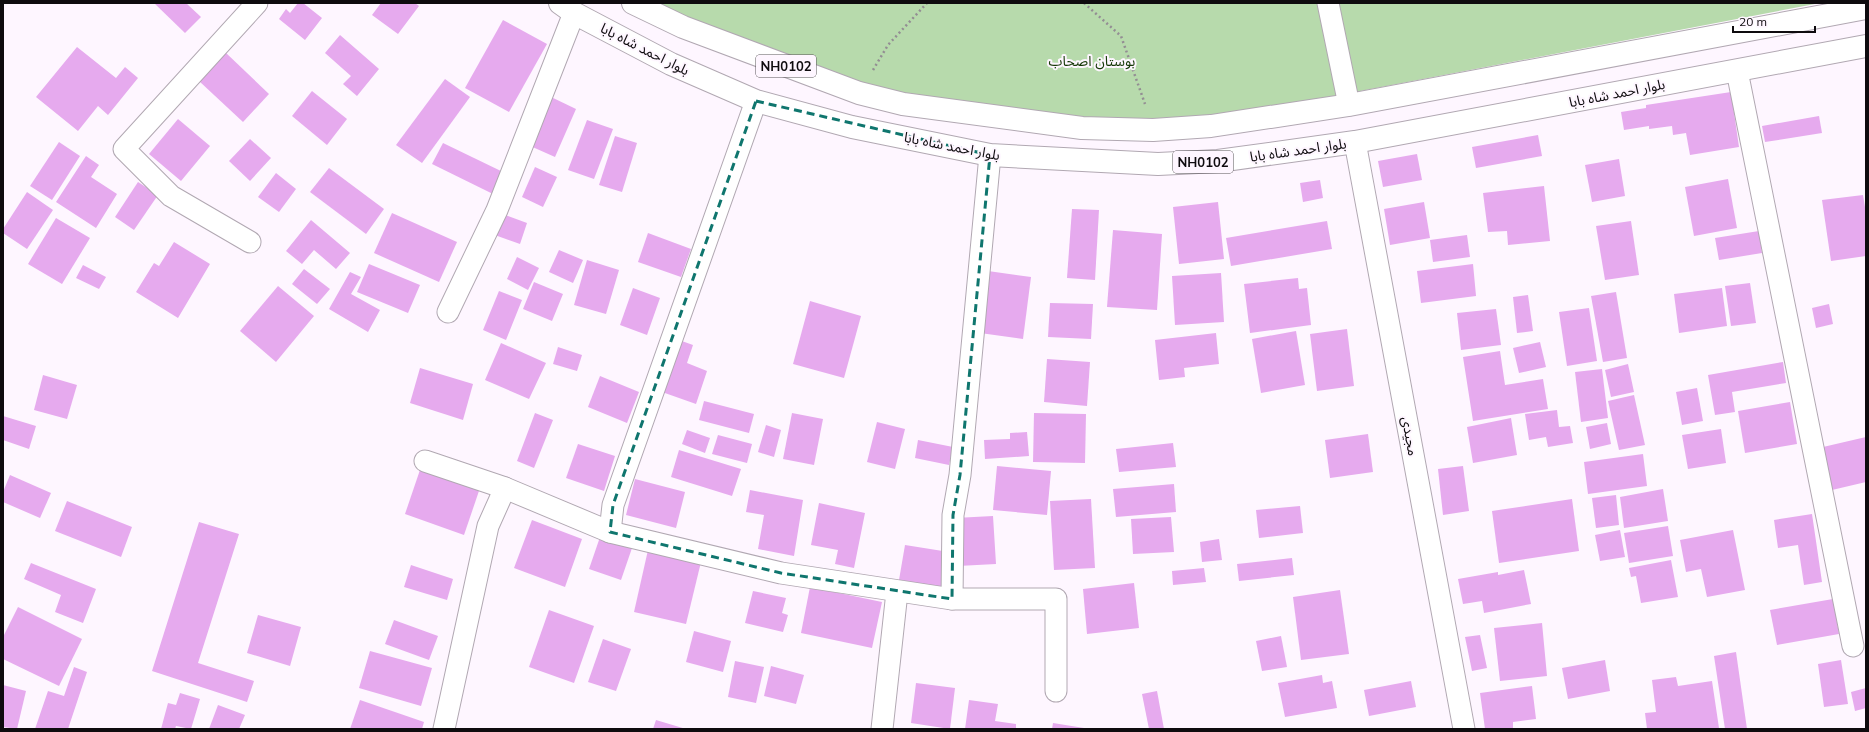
<svg xmlns="http://www.w3.org/2000/svg" width="1869" height="732" font-family="Mulish,'Noto Sans Arabic',sans-serif">
	<rect width="100%" height="100%" fill="#fef6ff"/>
	<polygon fill="#b7daac" points="652,3 1820,3 1298,103 1199,117 1077,120 968,108 870,86 777,56"/>
	<g fill="#e6aaee">
		<polygon points="154,3 186,3 201,17 185,33"/>
		<polygon points="298,3 303,3 322,18 305,40 279,19 286,9 290,13"/>
		<polygon points="381,3 415,3 419,6 398,34 372,15"/>
		<polygon points="503,20 547,44 509,112 465,88"/>
		<polygon points="340,35 379,69 357,96 343,84 351,76 325,53"/>
		<polygon points="77,47 116,78 125,67 138,78 108,115 98,106 78,131 36,97"/>
		<polygon points="225,52 269,94 243,122 199,81"/>
		<polygon points="445,79 470,97 422,163 396,145"/>
		<polygon points="312,91 347,119 327,145 292,116"/>
		<polygon points="1731,92 1739,147 1690,155 1686,133 1673,135 1672,126 1649,129 1649,126 1624,130 1621,112 1646,108 1646,105"/>
		<polygon points="549,96 576,109 555,157 528,145"/>
		<polygon points="1819,116 1822,133 1765,142 1762,126"/>
		<polygon points="178,119 210,146 181,181 149,154"/>
		<polygon points="587,120 613,129 594,179 568,170"/>
		<polygon points="1538,135 1542,156 1476,168 1472,147"/>
		<polygon points="615,136 637,143 622,192 599,185"/>
		<polygon points="250,139 271,158 250,181 229,161"/>
		<polygon points="59,142 80,156 52,200 30,186"/>
		<polygon points="443,143 503,172 493,194 432,164"/>
		<polygon points="1417,154 1422,180 1383,187 1378,161"/>
		<polygon points="86,156 99,165 91,177 117,194 96,228 56,202"/>
		<polygon points="1619,159 1625,196 1592,202 1585,165"/>
		<polygon points="535,167 557,177 543,207 522,197"/>
		<polygon points="329,168 384,209 366,234 310,192"/>
		<polygon points="276,173 296,189 279,212 258,197"/>
		<polygon points="1728,179 1737,228 1694,236 1685,187"/>
		<polygon points="1320,180 1323,198 1303,202 1300,183"/>
		<polygon points="138,182 158,195 134,230 115,217"/>
		<polygon points="1544,186 1550,241 1508,245 1507,231 1488,232 1483,193"/>
		<polygon points="27,192 53,210 27,249 3,233 3,229"/>
		<polygon points="1863,195 1866,213 1866,256 1831,261 1822,200"/>
		<polygon points="1218,202 1224,259 1179,264 1173,207"/>
		<polygon points="1424,202 1430,238 1390,245 1384,209"/>
		<polygon points="1072,209 1099,210 1095,280 1067,278"/>
		<polygon points="392,213 457,242 439,282 374,253"/>
		<polygon points="500,213 527,223 520,244 492,234"/>
		<polygon points="56,218 90,238 62,284 28,264"/>
		<polygon points="311,220 350,253 336,269 314,250 302,264 286,251"/>
		<polygon points="1327,221 1332,249 1231,266 1226,238"/>
		<polygon points="1631,221 1639,275 1605,280 1596,226"/>
		<polygon points="1113,230 1162,234 1157,310 1107,307"/>
		<polygon points="1759,231 1762,253 1719,260 1715,238"/>
		<polygon points="648,233 691,249 681,277 638,262"/>
		<polygon points="1467,235 1470,257 1433,262 1430,240"/>
		<polygon points="174,242 210,264 178,318 136,292 154,263 159,266"/>
		<polygon points="559,250 583,260 573,283 549,272"/>
		<polygon points="517,257 539,268 528,290 507,279"/>
		<polygon points="587,260 619,270 606,314 574,305"/>
		<polygon points="369,264 420,285 408,313 357,292"/>
		<polygon points="1473,264 1476,296 1421,303 1417,271"/>
		<polygon points="83,265 106,277 99,289 76,278"/>
		<polygon points="304,269 330,289 317,304 292,284"/>
		<polygon points="988,271 1031,277 1023,339 980,333"/>
		<polygon points="350,272 361,277 351,294 380,310 368,332 329,309"/>
		<polygon points="1221,273 1224,322 1175,325 1172,276"/>
		<polygon points="1298,278 1299,289 1307,288 1311,325 1250,333 1244,284"/>
		<polygon points="534,282 563,294 552,321 523,309"/>
		<polygon points="1750,283 1756,323 1731,326 1725,286"/>
		<polygon points="278,286 314,316 276,362 240,331"/>
		<polygon points="633,288 660,298 647,335 620,325"/>
		<polygon points="1722,288 1727,326 1679,333 1674,294"/>
		<polygon points="499,291 522,300 506,340 483,330"/>
		<polygon points="1616,292 1627,358 1603,362 1591,296"/>
		<polygon points="1528,295 1533,331 1517,333 1513,297"/>
		<polygon points="810,301 861,316 844,378 793,364"/>
		<polygon points="1050,303 1093,304 1091,339 1048,337"/>
		<polygon points="1829,304 1833,324 1816,328 1812,308"/>
		<polygon points="1589,308 1597,361 1567,366 1559,312"/>
		<polygon points="1496,309 1501,345 1461,350 1457,313"/>
		<polygon points="1347,329 1354,386 1317,391 1310,334"/>
		<polygon points="1296,331 1305,385 1261,393 1252,339"/>
		<polygon points="1216,333 1219,364 1184,368 1185,377 1159,380 1155,340"/>
		<polygon points="679,340 693,345 687,363 707,371 696,404 662,392"/>
		<polygon points="1540,342 1546,367 1519,373 1513,348"/>
		<polygon points="501,343 546,363 529,399 485,380"/>
		<polygon points="558,347 582,355 577,371 553,364"/>
		<polygon points="1500,351 1505,385 1543,379 1548,409 1473,421 1463,357"/>
		<polygon points="1047,359 1090,362 1087,406 1044,402"/>
		<polygon points="1783,362 1786,383 1732,392 1735,412 1715,415 1708,375"/>
		<polygon points="1628,364 1634,392 1611,397 1605,370"/>
		<polygon points="420,368 473,384 463,420 410,403"/>
		<polygon points="1602,369 1608,418 1581,422 1575,372"/>
		<polygon points="43,375 77,385 67,419 34,410"/>
		<polygon points="600,376 639,392 627,423 588,407"/>
		<polygon points="1697,388 1703,421 1682,425 1676,392"/>
		<polygon points="1634,395 1645,445 1619,450 1608,401"/>
		<polygon points="704,401 754,414 749,433 699,420"/>
		<polygon points="1790,402 1797,444 1745,453 1738,411"/>
		<polygon points="1557,410 1559,427 1570,426 1573,443 1548,447 1546,437 1529,440 1525,414"/>
		<polygon points="535,413 553,420 534,468 517,461"/>
		<polygon points="792,413 823,419 814,465 783,459"/>
		<polygon points="1034,413 1086,414 1085,463 1033,462"/>
		<polygon points="3,416 36,426 29,449 3,440"/>
		<polygon points="1511,418 1517,455 1473,463 1467,427"/>
		<polygon points="877,422 905,429 895,469 867,462"/>
		<polygon points="1607,423 1611,444 1590,449 1586,427"/>
		<polygon points="766,425 781,430 774,457 758,452"/>
		<polygon points="1721,429 1726,463 1688,469 1682,435"/>
		<polygon points="687,430 710,438 705,453 682,444"/>
		<polygon points="1027,432 1029,456 985,459 984,440 1010,439 1010,433"/>
		<polygon points="1368,434 1373,472 1330,478 1325,440"/>
		<polygon points="718,435 752,444 747,463 712,454"/>
		<polygon points="1866,437 1866,482 1832,490 1823,447"/>
		<polygon points="918,440 953,447 949,465 915,458"/>
		<polygon points="1173,443 1176,467 1119,472 1116,449"/>
		<polygon points="578,444 615,456 604,491 566,478"/>
		<polygon points="679,450 741,469 732,496 671,477"/>
		<polygon points="1643,454 1647,486 1588,494 1584,462"/>
		<polygon points="422,464 481,485 464,535 405,514"/>
		<polygon points="997,466 1051,471 1047,515 993,510"/>
		<polygon points="1463,466 1469,511 1443,515 1438,469"/>
		<polygon points="10,475 51,493 40,518 3,502 3,492"/>
		<polygon points="635,479 685,492 676,528 626,515"/>
		<polygon points="1174,484 1176,512 1116,517 1113,489"/>
		<polygon points="1663,489 1668,521 1624,528 1620,497"/>
		<polygon points="750,490 803,500 794,556 758,549 764,515 746,512"/>
		<polygon points="1616,495 1619,525 1596,528 1592,498"/>
		<polygon points="1091,499 1095,568 1054,570 1050,501"/>
		<polygon points="1572,499 1579,551 1499,563 1492,511"/>
		<polygon points="67,501 132,527 121,557 55,531"/>
		<polygon points="819,503 865,513 854,568 835,564 838,550 811,545"/>
		<polygon points="1300,506 1303,533 1259,538 1256,510"/>
		<polygon points="1812,514 1822,582 1804,585 1798,545 1778,548 1774,520"/>
		<polygon points="993,516 996,564 958,566 955,518"/>
		<polygon points="1171,517 1174,552 1133,554 1131,519"/>
		<polygon points="532,520 582,539 565,587 514,568"/>
		<polygon points="199,522 239,534 198,663 254,681 247,702 152,671"/>
		<polygon points="1668,526 1673,556 1629,563 1624,533"/>
		<polygon points="1620,530 1625,557 1600,561 1595,535"/>
		<polygon points="1733,530 1745,590 1707,597 1701,569 1686,572 1680,540"/>
		<polygon points="600,537 632,548 621,580 589,569"/>
		<polygon points="1219,539 1222,560 1202,562 1200,542"/>
		<polygon points="905,545 949,552 943,588 899,580"/>
		<polygon points="648,550 701,562 686,624 634,612"/>
		<polygon points="1292,558 1294,575 1239,581 1237,564"/>
		<polygon points="1671,560 1678,597 1641,603 1636,576 1631,577 1629,568"/>
		<polygon points="31,563 96,589 83,623 55,612 61,595 24,579"/>
		<polygon points="411,565 453,579 447,600 404,587"/>
		<polygon points="1204,568 1206,582 1173,585 1172,571"/>
		<polygon points="1524,570 1531,604 1484,613 1482,601 1463,604 1458,579 1498,572 1498,575"/>
		<polygon points="1134,583 1139,628 1087,634 1083,589"/>
		<polygon points="810,587 882,602 872,648 801,633"/>
		<polygon points="1340,590 1349,654 1301,660 1293,597"/>
		<polygon points="753,591 786,598 782,613 788,615 783,632 745,623"/>
		<polygon points="1833,599 1839,634 1777,645 1770,610"/>
		<polygon points="18,607 82,639 59,686 3,659 3,637"/>
		<polygon points="549,610 594,626 574,683 529,667"/>
		<polygon points="258,615 301,627 290,666 247,653"/>
		<polygon points="394,620 438,636 429,660 385,644"/>
		<polygon points="1542,623 1547,676 1500,681 1494,628"/>
		<polygon points="694,631 731,641 723,672 686,662"/>
		<polygon points="1480,635 1487,668 1472,671 1465,637"/>
		<polygon points="1281,636 1287,667 1262,671 1256,641"/>
		<polygon points="603,639 631,649 616,691 588,682"/>
		<polygon points="370,651 432,668 421,706 359,688"/>
		<polygon points="1736,652 1747,729 1725,729 1714,656"/>
		<polygon points="1605,660 1610,691 1568,699 1562,668"/>
		<polygon points="1841,660 1848,704 1824,707 1818,664"/>
		<polygon points="735,661 764,667 756,703 728,697"/>
		<polygon points="771,666 804,675 796,704 764,696"/>
		<polygon points="74,667 87,672 68,729 35,729 48,691 64,696"/>
		<polygon points="1322,675 1323,683 1332,681 1337,708 1285,717 1278,683"/>
		<polygon points="1676,677 1678,686 1712,681 1719,728 1647,729 1645,713 1656,712 1652,680"/>
		<polygon points="1411,681 1416,707 1369,716 1364,690"/>
		<polygon points="916,683 955,688 950,729 911,723"/>
		<polygon points="3,685 26,691 17,729 3,727"/>
		<polygon points="1532,686 1536,719 1513,722 1513,729 1485,729 1480,693"/>
		<polygon points="1866,688 1866,708 1855,711 1851,692"/>
		<polygon points="1157,691 1164,729 1149,729 1142,694"/>
		<polygon points="180,693 200,699 191,729 176,726 175,729 161,729 168,703 176,705"/>
		<polygon points="360,700 424,722 422,729 350,729"/>
		<polygon points="969,700 998,704 995,721 1016,724 1016,729 965,729"/>
		<polygon points="218,705 245,715 239,729 209,729"/>
		<polygon points="656,720 686,729 653,729"/>
		<polygon points="1053,723 1084,728 1084,729 1052,729"/>
	</g>
	<g fill="none" stroke-linecap="round" stroke-linejoin="round">
		<g stroke="#b1a8b2" stroke-width="23">
			<g id="minor">
				<polyline points="1328,3 1349,105"/>
				<polyline points="1737,71 1853,646"/>
				<polyline points="1355,142 1464,729"/>
				<polyline points="250,242 171,196 124,149 257,3"/>
				<polyline points="448,312 497,210 574,13"/>
				<polyline points="425,461 505,488 610,532 781,573 952,599 1056,599 1056,691"/>
				<polyline points="610,532 613,505 756,101"/>
				<polyline points="952,599 953,515 960,475 990,155"/>
				<polyline points="444,729 488,526 505,488"/>
				<polyline points="882,729 897,592"/>
			</g>
		</g>
		<g stroke="#b1a8b2" stroke-width="24">
			<g id="trunk">
				<polyline points="560,3 574,13 671,64 756,101 852,127 990,155 1158,164 1218,161 1355,142 1866,46"/>
				<polyline points="633,3 683,27 859,93 903,104 1082,128 1153,130 1211,126 1349,105 1866,8"/>
			</g>
		</g>
		<g stroke="#938d93" stroke-width="2.5" stroke-dasharray="2 3" stroke-linecap="butt">
			<polyline points="1084,3 1121,36 1145,104"/>
			<polyline points="873,70 888,45 927,3"/>
		</g>
		<use href="#minor" stroke="#fff" stroke-width="21"/>
		<use href="#trunk" stroke="#fff" stroke-width="22"/>
	</g>
	<path fill="none" stroke="#0f766e" stroke-width="3" stroke-dasharray="8 5" stroke-linejoin="round" d="M756,101L990,155L960,475L953,515L952,599L781,573L610,532L613,505Z"/>
	<g text-anchor="middle" dominant-baseline="central" stroke-width="4" stroke-linejoin="round" paint-order="stroke">
		<g fill="#fef6ff" stroke="#565256" stroke-width="1">
			<rect x="756" y="55" width="60" height="22" rx="3"/>
			<rect x="1173" y="151" width="60" height="22" rx="3"/>
		</g>
		<g font-size="13" font-weight="bold" fill="#0e0b0e">
			<text x="786" y="66">NH0102</text>
			<text x="1203" y="162">NH0102</text>
		</g>
		<g font-size="14" fill="#0e0b0e" stroke="#fef6ff">
			<text transform="translate(645 49) rotate(27)">بلوار احمد شاه بابا</text>
			<text transform="translate(1617 93) rotate(-11)">بلوار احمد شاه بابا</text>
			<text transform="translate(952 146) rotate(11)">بلوار احمد شاه بابا</text>
			<text transform="translate(1298 150) rotate(-8)">بلوار احمد شاه بابا</text>
			<text transform="translate(1410 436) rotate(80)">مجیدی</text>
		</g>
		<g font-size="14" fill="#163907" stroke="#fef6ff">
			<text x="1092" y="61">بوستان اصحاب</text>
		</g>
	</g>
	<rect width="1869" height="732" fill="none" stroke="#0e0b0e" stroke-width="8"/>
	<path d="M1733 26v6h82v-6" fill="none" stroke="#0e0b0e" stroke-width="2"/>
	<text x="1739" y="26" font-size="12" fill="#0e0b0e" stroke="#fef6ff" stroke-width="3" paint-order="stroke">20 m</text>
</svg>
